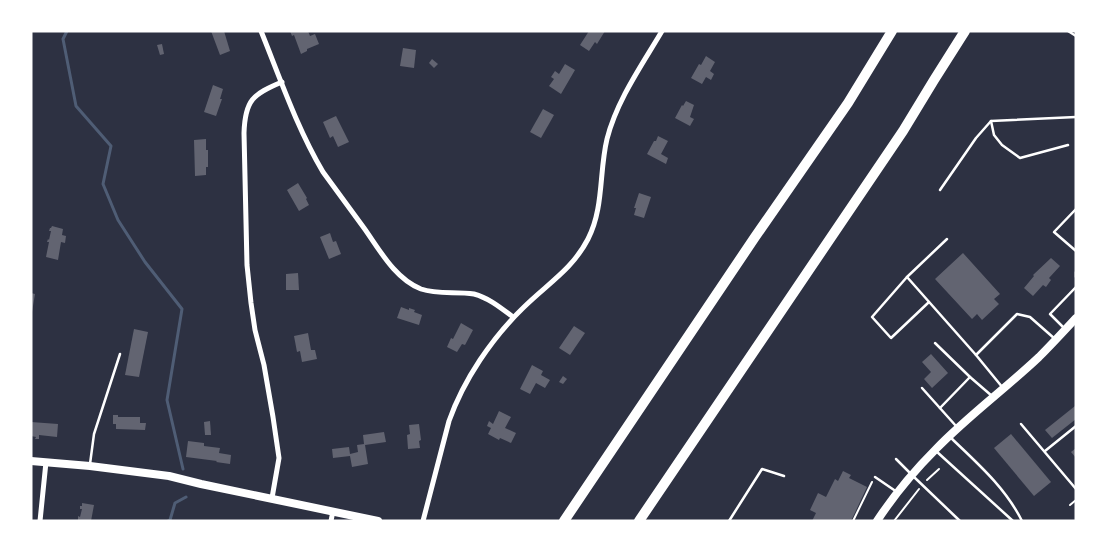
<svg xmlns="http://www.w3.org/2000/svg" width="1107" height="552" font-family="'Archivo Narrow',sans-serif">
	<rect width="100%" height="100%" fill="#2d3142"/>
	<g fill="none" stroke-linecap="round" stroke-linejoin="round">
		<g stroke="#4f5d75" stroke-width="3">
			<polyline points="67,31 63,39 76,106 111,146 103,184 118,220 145,262 182,309 167,400 183,469"/>
			<polyline points="168,521 170,520 175,503 186,497"/>
		</g>
	</g>
	<g fill="#626471">
		<polygon points="211,31 224,31 230,51 220,55"/>
		<polygon points="290,31 308,31 310,36 315,34 319,44 307,49 307,51 301,54 294,35 292,36"/>
		<polygon points="589,31 605,31 597,44 595,42 589,51 580,45"/>
		<polygon points="162,44 164,54 160,55 157,45"/>
		<polygon points="403,48 416,50 414,68 400,66"/>
		<polygon points="706,56 715,62 710,71 714,74 711,80 706,77 702,84 691,78 699,64 701,65"/>
		<polygon points="432,59 438,64 434,68 429,63"/>
		<polygon points="565,64 575,70 561,94 549,86 554,79 551,77 555,71 559,74"/>
		<polygon points="213,85 223,89 220,99 222,99 216,116 204,112"/>
		<polygon points="686,101 694,105 690,117 694,119 690,126 675,118 682,105 683,106"/>
		<polygon points="543,109 554,115 541,138 530,132"/>
		<polygon points="336,116 349,142 338,147 333,136 330,138 323,122"/>
		<polygon points="658,136 668,141 661,154 668,158 666,164 647,154 654,141 656,141"/>
		<polygon points="206,139 206,150 208,150 208,167 206,167 206,175 195,176 194,140"/>
		<polygon points="298,183 307,198 306,199 309,205 299,211 287,190"/>
		<polygon points="639,193 651,197 644,218 634,215 636,208 634,208"/>
		<polygon points="52,226 63,229 62,235 66,236 65,243 61,242 58,260 46,257 49,242 47,242 48,239 49,240 51,231 49,231 50,228 51,228"/>
		<polygon points="330,233 333,242 336,241 341,254 329,259 320,237"/>
		<polygon points="963,253 1000,294 994,299 999,304 982,320 977,314 972,319 935,279"/>
		<polygon points="1051,258 1060,266 1049,278 1051,280 1046,287 1043,285 1033,296 1024,288 1034,276 1033,275"/>
		<polygon points="298,273 299,290 286,290 286,274"/>
		<polygon points="31,293 35,294 32,312 31,312"/>
		<polygon points="401,307 409,310 409,308 415,310 414,312 422,315 419,325 397,318"/>
		<polygon points="461,323 473,330 465,345 462,344 457,352 447,347 451,338 453,339"/>
		<polygon points="574,326 585,333 570,355 559,348"/>
		<polygon points="134,329 148,332 139,377 125,375"/>
		<polygon points="308,333 311,350 315,350 317,359 302,362 300,351 297,352 294,336"/>
		<polygon points="931,354 948,373 932,388 924,379 931,372 922,362"/>
		<polygon points="532,365 543,371 541,375 550,380 545,388 536,383 530,394 520,389"/>
		<polygon points="563,376 567,379 563,384 559,382"/>
		<polygon points="1075,406 1076,407 1076,419 1052,438 1045,430"/>
		<polygon points="499,411 511,417 505,428 516,433 511,443 500,438 499,440 488,434 491,428 487,426 489,421 493,424"/>
		<polygon points="113,415 118,415 118,417 140,417 140,423 146,423 145,430 116,429 116,424 113,424"/>
		<polygon points="210,421 211,435 205,435 204,422"/>
		<polygon points="31,422 58,424 57,437 39,435 39,439 35,439 36,437 31,436"/>
		<polygon points="419,424 421,440 419,441 420,448 408,449 407,435 410,434 409,425"/>
		<polygon points="384,432 386,442 365,445 368,464 352,467 350,456 333,458 332,449 349,447 350,454 358,452 357,445 364,444 363,435"/>
		<polygon points="1011,434 1051,482 1034,496 994,448"/>
		<polygon points="188,441 204,443 204,446 220,448 219,453 231,455 230,464 216,462 217,461 186,457"/>
		<polygon points="1076,448 1076,458 1071,452"/>
		<polygon points="843,471 851,475 849,478 867,487 851,521 812,521 816,513 810,510 818,493 826,497 835,479 838,481"/>
		<polygon points="82,503 94,505 91,521 80,521 78,520 78,516 80,517 82,509 80,509 80,506 82,506"/>
	</g>
	<g fill="none" stroke-linecap="round" stroke-linejoin="round">
		<g stroke="#fff" stroke-width="2">
			<polyline points="927,480 939,469"/>
			<polyline points="1070,505 1076,500"/>
			<polyline points="853,521 872,482"/>
			<polyline points="894,521 919,489"/>
		</g>
		<g stroke="#fff" stroke-width="2.5">
			<polyline points="1068,31 1076,36"/>
			<polyline points="1068,145 1020,158 1002,145 994,135 991,121 1076,117"/>
			<polyline points="940,190 976,138 991,121"/>
			<polyline points="1076,209 1054,232 1076,251"/>
			<polyline points="947,239 907,277 976,355"/>
			<polyline points="1076,272 1076,277"/>
			<polyline points="907,277 872,317 891,338 929,302"/>
			<polyline points="1065,329 1050,314 1076,287"/>
			<polyline points="935,343 970,377 992,396"/>
			<polyline points="922,388 956,426"/>
			<polyline points="1003,388 976,355 1017,314 1030,317 1055,339"/>
			<polyline points="940,408 970,377"/>
			<polyline points="1021,424 1076,489"/>
			<path d="M950,437C977,463 1005,487 1022,521"/>
			<polyline points="936,451 1013,521"/>
			<polyline points="1045,451 1076,426"/>
			<polyline points="896,459 910,473"/>
			<polyline points="90,464 94,434 120,354"/>
			<polyline points="875,477 897,492"/>
			<polyline points="914,477 960,521"/>
			<polyline points="729,521 762,469 784,476"/>
		</g>
		<g stroke="#fff" stroke-width="5">
			<path d="M261,31C280,78 297,128 323,172C337,191 350,209 364,228C379,249 395,279 421,289C438,295 456,291 474,294C489,298 501,308 513,317"/>
			<path d="M272,498L279,458L273,417L264,365L255,330L251,303L247,265L244,133C245,100 253,94 282,82"/>
			<polyline points="40,521 46,462"/>
			<polyline points="331,521 333,511"/>
			<path d="M423,521L449,421C464,379 492,338 523,308C547,284 572,270 588,239C604,208 599,172 607,139C617,100 642,65 662,31"/>
		</g>
		<polyline stroke="#fff" stroke-width="8" points="31,461 90,466 169,476 201,484 378,521"/>
		<path stroke="#fff" stroke-width="8" d="M877,521C894,495 914,471 936,449C968,416 1005,389 1039,357C1052,344 1064,331 1076,318"/>
		<g stroke="#fff" stroke-width="10">
			<polyline points="564,521 755,237 848,103 892,31"/>
			<polyline points="639,521 903,131 934,80 965,31"/>
		</g>
	</g>
	<rect width="1107" height="552" fill="none" stroke="#ffffff" stroke-width="65"/>
</svg>
